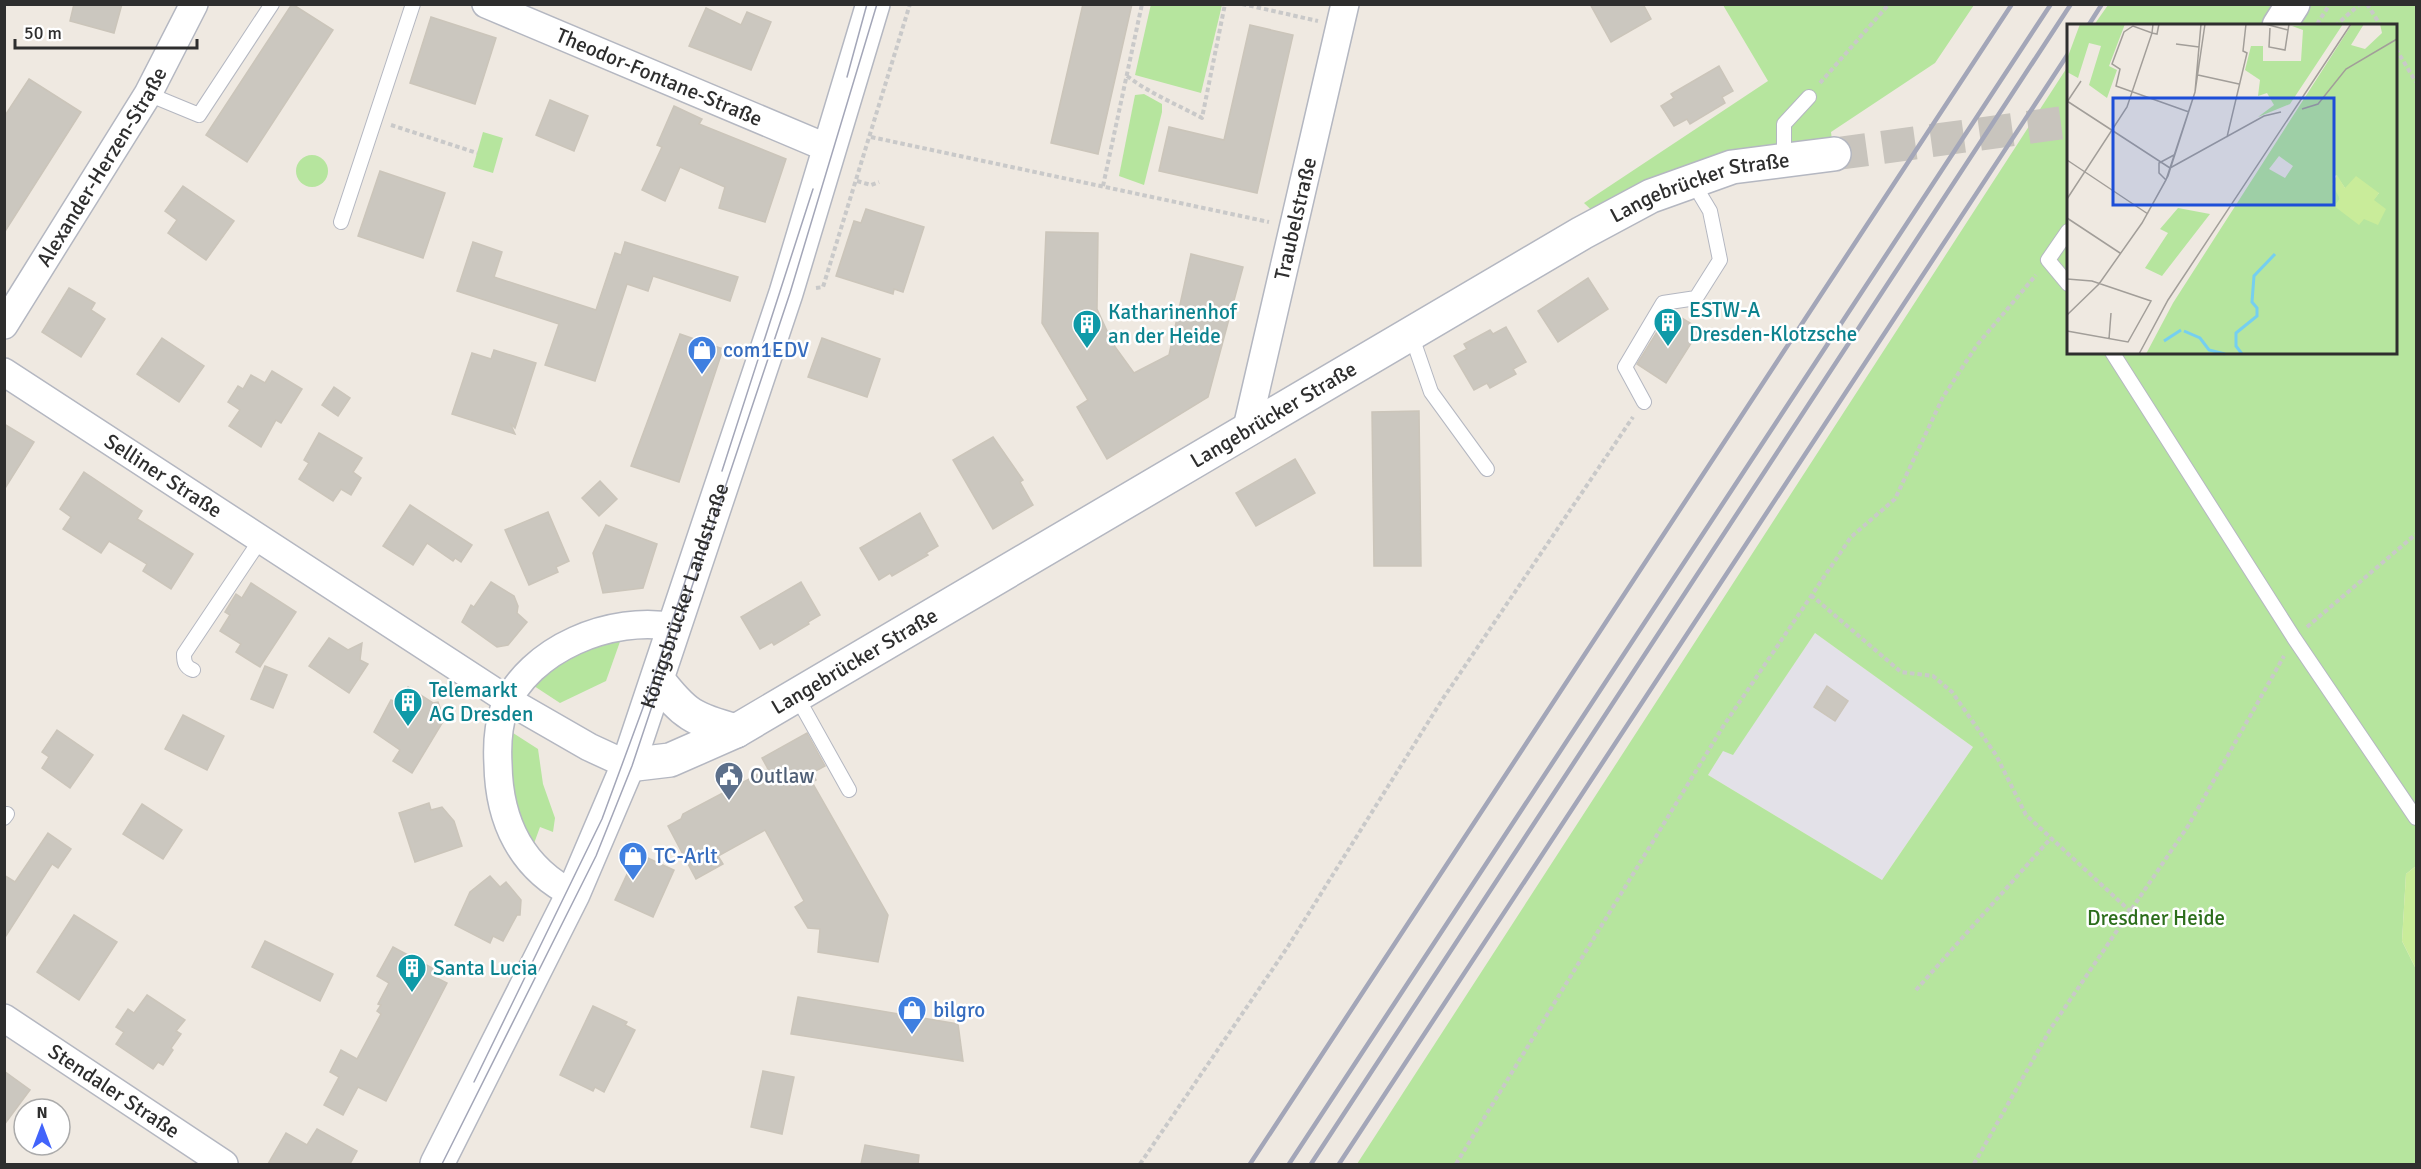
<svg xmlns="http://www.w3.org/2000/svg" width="2421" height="1169" font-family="Signika,sans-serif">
	<rect width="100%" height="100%" fill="#efe9e1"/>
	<polygon fill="#e3e1e8" points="1815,633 1973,747 1882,880 1708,775 1723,750 1733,754"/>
	<g fill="#b6e59e" fill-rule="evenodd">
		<polygon points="1151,4 1222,5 1201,93 1135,75"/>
		<polygon points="1723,5 1974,5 1935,63 1831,132 1833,149 1601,219 1584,203 1768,81"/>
		<path d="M2108,5H2416V866L2406,874L2402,941L2416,969V1164H1357L2068,66V352H2396V26L2094,25ZM1815,633L1973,747L1882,880L1708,775L1723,751L1733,755Z"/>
		<polygon points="1144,94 1162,104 1162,112 1144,185 1119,176 1135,95"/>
		<polygon points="483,132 503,138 493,173 473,167"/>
		<circle cx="312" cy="171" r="16"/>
		<polygon points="622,636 606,681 560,703 531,684 550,663"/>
		<polygon points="507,729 538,749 543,784 555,818 553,832 540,827 532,849 514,824"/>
	</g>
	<polygon fill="#c9ec9a" points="2416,866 2416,969 2402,941 2406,874"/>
	<g fill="#cbc7bf" stroke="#cbc5ba" stroke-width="1.5">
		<polygon points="74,4 122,4 114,33 70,21"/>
		<polygon points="292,4 333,30 247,162 206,135"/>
		<polygon points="1083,4 1132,4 1098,154 1051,143"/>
		<polygon points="1590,4 1643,4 1651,19 1611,42"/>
		<polygon points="706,8 741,25 747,12 771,22 751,70 689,46"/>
		<polygon points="431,17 496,38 475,104 410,83"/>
		<polygon points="1250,25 1293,35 1257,193 1159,171 1169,127 1224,140"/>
		<polygon points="1719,66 1733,91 1722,97 1725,103 1690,124 1687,119 1674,126 1661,106 1674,98 1671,94"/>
		<polygon points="29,79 81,112 4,233 4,117"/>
		<polygon points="550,100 588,116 574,151 536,135"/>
		<polygon points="674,106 702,119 699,124 786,159 765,222 719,208 725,187 680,167 665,201 642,190 662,147 657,145"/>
		<polygon points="380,171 445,193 423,258 358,236"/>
		<polygon points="183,186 234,221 206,260 168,233 177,220 165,211"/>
		<polygon points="866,209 924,227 903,292 894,289 893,294 836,276 854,221 861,223"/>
		<polygon points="1046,232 1098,233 1097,309 1113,344 1134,373 1169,355 1191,254 1243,267 1208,397 1107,459 1077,407 1088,400 1042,323"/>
		<polygon points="473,242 502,252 494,277 596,310 615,253 621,255 625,242 738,277 730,301 653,276 648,291 627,284 595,381 545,365 559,324 457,291"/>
		<polygon points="1588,278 1608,309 1558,342 1538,311"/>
		<polygon points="69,288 95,303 91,310 105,319 81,357 42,332"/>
		<polygon points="1670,311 1700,329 1666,383 1637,364"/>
		<polygon points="1506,327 1526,362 1513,369 1516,374 1490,388 1487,383 1474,390 1454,356 1467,349 1464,344 1490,330 1493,334"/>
		<polygon points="680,334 723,349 679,482 631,466"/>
		<polygon points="162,338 204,366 179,402 137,374"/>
		<polygon points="822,338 880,359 867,397 808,377"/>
		<polygon points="494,350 536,363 515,428 510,423 515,434 452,414 472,353 491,359"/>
		<polygon points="272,371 302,389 281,423 276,420 261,447 229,426 240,410 228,402 238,386 243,389 251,375 265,383"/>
		<polygon points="334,387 350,398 338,416 322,405"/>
		<polygon points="1419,411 1421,566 1374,566 1372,412"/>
		<polygon points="4,424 34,442 4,490"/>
		<polygon points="319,433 362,458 353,472 361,478 351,495 341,489 333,501 299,479 309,463 304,460"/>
		<polygon points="993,437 1023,480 1020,482 1033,505 993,529 953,460"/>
		<polygon points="1295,459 1315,493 1256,526 1236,493"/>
		<polygon points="84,472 142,511 137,519 193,554 171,589 143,571 147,564 109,541 101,553 63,529 71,517 60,509"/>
		<polygon points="600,481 617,499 599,516 582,498"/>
		<polygon points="410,505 472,545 461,562 455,558 453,561 427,543 413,565 383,546"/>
		<polygon points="548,512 569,561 556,567 558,572 529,585 505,530"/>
		<polygon points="920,513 938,546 926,553 928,555 892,576 890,573 879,580 860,548"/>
		<polygon points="606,525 657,544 643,588 603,593 593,553"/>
		<polygon points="491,582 514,596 518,606 517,613 527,622 508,645 497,647 462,622 471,605 474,607"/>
		<polygon points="801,582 820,615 808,622 809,624 774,645 772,642 760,649 741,617"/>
		<polygon points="251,583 296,612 260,667 236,652 241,644 220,631 230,615 225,612 236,594 242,598"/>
		<polygon points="329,638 348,650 362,643 360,660 368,664 349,693 309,666"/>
		<polygon points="265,666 287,675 273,708 251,699"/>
		<polygon points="1827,686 1848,701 1835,721 1814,707"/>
		<polygon points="408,687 433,703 438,702 444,720 412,773 393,761 400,750 374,732 391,700 398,703"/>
		<polygon points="183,715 224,736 207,770 165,749"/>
		<polygon points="57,730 93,755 70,788 42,768 49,757 42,752"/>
		<polygon points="807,733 825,766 812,773 816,780 812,782 888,915 878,962 818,952 820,929 808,928 795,907 804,901 765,830 718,856 723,864 696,879 668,826 681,819 683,814 768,769 762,758"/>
		<polygon points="429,803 431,810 442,807 454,821 462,846 415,862 399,813"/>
		<polygon points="142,804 182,830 163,859 123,834"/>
		<polygon points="48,833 71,849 58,868 52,864 4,939 4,875 15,882"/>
		<polygon points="637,853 674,870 653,917 615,900"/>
		<polygon points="490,876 500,887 506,882 521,900 520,915 517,915 503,941 493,936 490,943 455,925 470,892"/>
		<polygon points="74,915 117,942 79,1000 37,972"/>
		<polygon points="265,941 333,974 320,1001 252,967"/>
		<polygon points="393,947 436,970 433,976 447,983 386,1101 358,1087 343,1115 324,1105 339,1077 330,1072 341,1050 357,1059 381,1014 377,1011 381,1005 378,1004 389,983 377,976"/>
		<polygon points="147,995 185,1020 176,1031 181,1034 171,1048 173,1050 163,1065 158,1062 153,1069 116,1044 124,1032 116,1027 128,1009 134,1013"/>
		<polygon points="798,997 958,1024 963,1061 791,1034"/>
		<polygon points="593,1006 627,1022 625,1025 635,1030 604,1092 595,1087 593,1091 560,1075"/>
		<polygon points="4,1071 30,1090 4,1125"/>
		<polygon points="763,1071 794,1077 782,1134 751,1127"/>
		<polygon points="317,1129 357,1151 350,1164 268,1164 286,1133 307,1145"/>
		<polygon points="865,1145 919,1155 918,1164 861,1164"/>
	</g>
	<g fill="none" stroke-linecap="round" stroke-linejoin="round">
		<polyline stroke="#c8c4bd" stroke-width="33" stroke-dasharray="33 16" stroke-linecap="butt" points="1834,154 2068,122"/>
		<g stroke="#b4b7c1" stroke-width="16">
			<g id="service">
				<polyline points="148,94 199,115 272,4"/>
				<polyline points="1784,159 1784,124 1809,97"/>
				<polyline points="341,222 413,4"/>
				<polyline points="2068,231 2048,260 2068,284"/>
				<polyline points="1411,334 1431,392 1487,469"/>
				<polyline points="2112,352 2294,638 2416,818"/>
				<polyline points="1644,402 1625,367 1663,303 1696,298 1720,260 1710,211 1701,196 1698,180"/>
				<path d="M193,670C185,667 184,662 184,654L261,539"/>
				<polyline points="797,697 849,790"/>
				<polyline points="4,818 7,814"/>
			</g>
		</g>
		<g stroke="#b4b7c1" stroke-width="30">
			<g id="minor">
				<path id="s1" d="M486,4L830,149"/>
				<path id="s2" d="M4,325L148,94L194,4"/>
				<path id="s3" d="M4,372L509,701L589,747L628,765"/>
				<path id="s4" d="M1246,432L1345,4"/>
				<path d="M573,894C521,868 499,821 498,764C497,746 498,726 504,709C529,648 612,615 674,627"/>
				<path id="s5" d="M4,1018L224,1164"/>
			</g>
		</g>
		<g stroke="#b4b7c1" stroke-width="36">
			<g id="secondary">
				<polyline points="2279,26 2293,4"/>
				<path d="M658,680C685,715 693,719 736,731"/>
				<path id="s6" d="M628,765L670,760L736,731L1582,233L1651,196L1732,167L1834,154"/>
				<path id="s7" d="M437,1164L573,894L628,765L786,293L873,4"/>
			</g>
		</g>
		<g stroke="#c9c9c9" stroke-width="4" stroke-dasharray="4.5 3" stroke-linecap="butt">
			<polyline points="1242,4 1318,21"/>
			<polyline points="2367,4 2381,26"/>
			<polyline points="2317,24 2330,4"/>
			<polyline points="2335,26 2360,4"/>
			<polyline points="2396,49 2416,82"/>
			<path d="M1127,76C1149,93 1176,104 1202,118L1225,4"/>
			<polyline points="1820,83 1889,4"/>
			<polyline points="391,125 477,153"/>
			<polyline points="871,137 1269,222"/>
			<polyline points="857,181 871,185 879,182"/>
			<polyline points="1103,186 1142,4"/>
			<polyline points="816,288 823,287 910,4"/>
			<polyline points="1811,595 1901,672 1933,676 1952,692 1996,755 2026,815 2130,911"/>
			<polyline points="2307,627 2416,534"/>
			<polyline points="1916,990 2051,838"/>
			<polyline points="1140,1164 1287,948 1442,700 1633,417"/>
			<polyline points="1456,1164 1724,725 1851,537 1895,499 1943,397 1977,345 2036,275"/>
			<polyline points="1974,1164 2051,1028 2188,826 2284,656"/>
		</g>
		<use href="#service" stroke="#fff" stroke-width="14"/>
		<use href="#minor" stroke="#fff" stroke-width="27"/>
		<use href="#secondary" stroke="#fff" stroke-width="33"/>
		<g stroke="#a3a6b8" stroke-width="1.5">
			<polyline points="847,77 867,4"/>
			<polyline points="722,471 813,189"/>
			<polyline points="474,1082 602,819 651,686 693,557"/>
			<polyline points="442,1164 596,856 632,766 790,293 877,4"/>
		</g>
		<g stroke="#a3a6b8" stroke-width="4.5">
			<polyline points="2088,26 2102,4"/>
			<polyline points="1250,1164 2012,4"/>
			<polyline points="1289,1164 2051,4"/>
			<polyline points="1311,1164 2071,4"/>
			<polyline points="1339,1164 2068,54"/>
		</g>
	</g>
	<defs>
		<g id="building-pin" transform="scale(1.5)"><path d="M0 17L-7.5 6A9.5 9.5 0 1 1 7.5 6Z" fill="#0f9aa8" stroke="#fff"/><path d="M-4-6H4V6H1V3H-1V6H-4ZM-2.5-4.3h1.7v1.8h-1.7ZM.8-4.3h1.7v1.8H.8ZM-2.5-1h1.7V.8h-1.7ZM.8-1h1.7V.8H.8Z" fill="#fff"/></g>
		<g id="shop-pin" transform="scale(1.5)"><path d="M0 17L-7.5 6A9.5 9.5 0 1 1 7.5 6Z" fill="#3f7fe0" stroke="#fff"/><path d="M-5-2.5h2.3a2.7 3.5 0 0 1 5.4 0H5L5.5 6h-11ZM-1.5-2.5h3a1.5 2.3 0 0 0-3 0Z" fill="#fff"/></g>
		<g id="civic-pin" transform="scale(1.5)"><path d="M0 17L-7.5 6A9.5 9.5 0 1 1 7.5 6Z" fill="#5c6f8a" stroke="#fff"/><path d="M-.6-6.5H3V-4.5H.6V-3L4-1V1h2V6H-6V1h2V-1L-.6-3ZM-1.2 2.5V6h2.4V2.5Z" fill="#fff"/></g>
	</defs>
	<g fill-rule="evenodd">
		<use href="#building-pin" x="1668" y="322"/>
		<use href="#building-pin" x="1087" y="324"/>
		<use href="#shop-pin" x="702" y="350"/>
		<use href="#building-pin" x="408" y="702"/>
		<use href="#civic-pin" x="729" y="776"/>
		<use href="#shop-pin" x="633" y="856"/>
		<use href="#building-pin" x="412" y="968"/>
		<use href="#shop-pin" x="912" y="1010"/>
	</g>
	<g text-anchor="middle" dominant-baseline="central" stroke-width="5" stroke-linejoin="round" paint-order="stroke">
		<g font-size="21" fill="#2e2e2e" stroke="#fff">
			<text stroke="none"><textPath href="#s1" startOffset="188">Theodor-Fontane-Straße</textPath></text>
			<text stroke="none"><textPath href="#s2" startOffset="186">Alexander-Herzen-Straße</textPath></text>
			<text stroke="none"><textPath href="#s6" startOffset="1224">Langebrücker Straße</textPath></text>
			<text stroke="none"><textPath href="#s4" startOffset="219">Traubelstraße</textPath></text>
			<text stroke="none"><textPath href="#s6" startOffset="738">Langebrücker Straße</textPath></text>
			<text stroke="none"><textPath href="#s3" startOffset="190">Selliner Straße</textPath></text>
			<text stroke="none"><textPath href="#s7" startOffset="621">Königsbrücker Landstraße</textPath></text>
			<text stroke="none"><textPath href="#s6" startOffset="252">Langebrücker Straße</textPath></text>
			<text stroke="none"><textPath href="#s5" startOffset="132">Stendaler Straße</textPath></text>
		</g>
		<g font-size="21" fill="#0d838f" stroke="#fff" text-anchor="start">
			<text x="1689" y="310">ESTW-A<tspan x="1689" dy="24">Dresden-Klotzsche</tspan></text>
			<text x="1108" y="312">Katharinenhof<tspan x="1108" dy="24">an der Heide</tspan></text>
			<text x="429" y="690">Telemarkt<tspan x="429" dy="24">AG Dresden</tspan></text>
			<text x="433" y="968">Santa Lucia</text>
		</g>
		<g font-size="21" fill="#366cbe" stroke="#fff" text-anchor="start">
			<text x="723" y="350">com1EDV</text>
			<text x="654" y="856">TC-Arlt</text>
			<text x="933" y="1010">bilgro</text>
		</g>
		<g font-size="21" fill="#4e5e75" stroke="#fff" text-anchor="start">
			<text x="750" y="776">Outlaw</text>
		</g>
		<g font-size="21" fill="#2c6e1b" stroke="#fff">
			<text x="2156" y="918">Dresdner Heide</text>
		</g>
	</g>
	<g transform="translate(2067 24)">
		<rect width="330" height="330" fill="#efe9e1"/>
		<path d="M13,0H58L42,42L50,46L40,74L22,61L34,22L22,19L11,54L0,48V35ZM276,0L223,80L191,93L207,81L200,69L191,72L193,56L178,46L184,22H196V37H234L236,6L225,2ZM285,0H297L284,21L298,25L315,9L313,0H330V330H79L106,279ZM212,132L226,142L218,154L202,145ZM269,151L278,164L312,169L307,175L268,182L273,175L266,154ZM111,184L143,190L95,252L78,244L101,209L93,205Z" fill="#b6e59e" fill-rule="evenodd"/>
		<path d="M270,151L278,164L289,152L312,169L307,176L319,185L311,201L297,195L292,201L267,182L273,175L265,160Z" fill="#c9ec9a"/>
		<path fill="none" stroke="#75cff0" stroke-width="3" d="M117,307L133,314L142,326L158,330M97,317L114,306M175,330L169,322V309L190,292V284L185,278L187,252L208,230"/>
		<path fill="none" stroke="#a29e99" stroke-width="1.5" d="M86,0L85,9L66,2L57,8L45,40L53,45L49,62L122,88M198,0L221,6M203,4L202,23L218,26L222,0M109,20L132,23M131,51L172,60M0,77L103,144M0,78L14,57M235,85L251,80L279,45L330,15M160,113L180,29L176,27L179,0M0,136L81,190M103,144L197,92L214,88M99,156L92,149V139L107,131M0,175L60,83L85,9L90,10L92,0M0,194L53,229M0,255L25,257L84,277L61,318L0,307M0,291L32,260L75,199L99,156L128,68L134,0M0,291L32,260L75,199L101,152L128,68L138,0M42,315L44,289M72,330L101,276L284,0"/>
		<path fill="#1d4ed8" fill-opacity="0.15" stroke="#1d4ed8" stroke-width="3" d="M46,74H267V181H46Z"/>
		<rect width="330" height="330" fill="none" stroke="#2e2e2e" stroke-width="3"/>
	</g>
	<rect width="2421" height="1169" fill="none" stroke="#2e2e2e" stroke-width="12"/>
	<g transform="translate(42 1127)"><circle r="28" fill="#ffffff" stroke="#ababab" stroke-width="1.5"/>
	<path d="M0-4.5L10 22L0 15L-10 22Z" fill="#4264fb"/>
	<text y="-9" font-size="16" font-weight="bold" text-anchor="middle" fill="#2e2e2e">N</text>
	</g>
	<path d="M15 39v9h182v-9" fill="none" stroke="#2e2e2e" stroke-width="3"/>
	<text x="24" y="39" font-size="18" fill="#2e2e2e" stroke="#ffffff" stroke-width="4.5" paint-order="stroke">50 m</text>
</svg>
